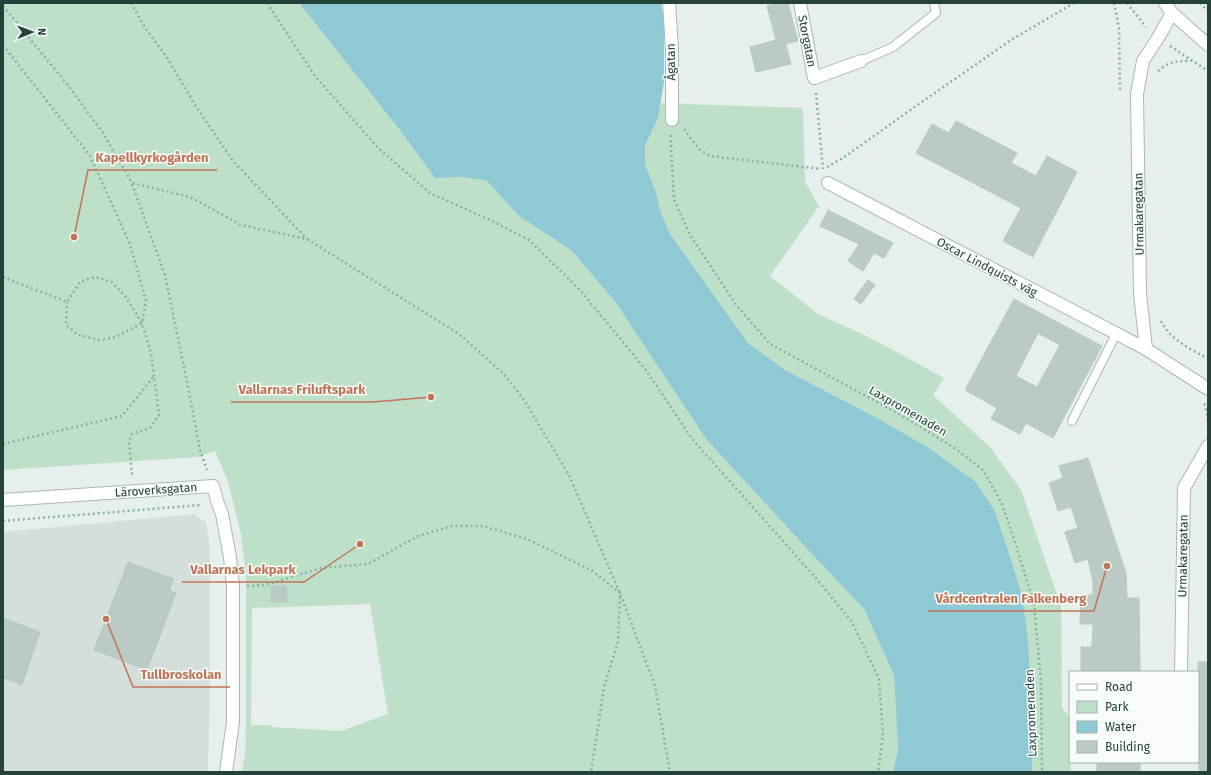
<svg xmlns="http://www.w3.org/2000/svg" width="1211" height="775" font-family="'Fira Sans',sans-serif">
	<rect width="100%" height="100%" fill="#e6efeb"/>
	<polygon fill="#d4dfda" points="195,514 206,523 210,546 210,691 208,772 3,772 3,532"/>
	<g fill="#bfe0c8" fill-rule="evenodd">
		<path d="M3,3H299L399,129L435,178L463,177L487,181L519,216L572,251L616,303L706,439L809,551L864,609L894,675L898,749L893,772H242L245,754L246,726V575L241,534L228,482L215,451L198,457L3,470ZM370,604L388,714L341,731L271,727V725H251L252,608Z"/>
		<polygon points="661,103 803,108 805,182 819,206 770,276 818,314 869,337 944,378 933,395 990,447 1021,490 1061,606 1062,707 1070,719 1071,772 1032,772 1032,713 1028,639 1010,556 995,511 975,481 929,448 879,419 785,370 748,343 670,234 660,210 656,192 645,164 645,146 658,118"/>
	</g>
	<polygon fill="#8ec9d4" points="299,3 661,3 664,19 664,82 658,118 645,146 645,164 656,192 660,210 670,234 748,343 785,370 879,419 929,448 975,481 995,511 1010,556 1022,596 1028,639 1032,713 1032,772 893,772 898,749 894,675 864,609 809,551 706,439 616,303 572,251 519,216 487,181 463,177 435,178 399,129"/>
	<g fill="#bbcac4" stroke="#b8c9c2" fill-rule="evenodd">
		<polygon points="778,3 788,3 798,41 786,44 791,64 756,72 750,47 776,40 767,6"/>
		<polygon points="956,121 1017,153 1011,163 1036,176 1047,156 1077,172 1033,257 1003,241 1021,208 916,153 932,124 949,133"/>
		<polygon points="828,210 893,243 884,258 874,253 863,271 848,261 859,244 820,226"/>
		<polygon points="868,280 875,285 861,304 854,299"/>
		<path d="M1014,299L1102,346L1053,438L1026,423L1020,434L991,419L997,408L965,390ZM1038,333L1060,345L1037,387L1016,376Z"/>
		<polygon points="1088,458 1126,573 1127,598 1139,598 1140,672 1081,672 1081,647 1092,647 1093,624 1080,624 1081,595 1093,595 1093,582 1088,559 1075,563 1065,532 1078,528 1071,507 1058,511 1049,483 1063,478 1059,466"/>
		<polygon points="128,562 174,579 169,590 176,593 147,670 94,650"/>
		<polygon points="271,586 286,586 287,602 271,602"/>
		<polygon points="3,618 40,632 22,685 3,678"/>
		<polygon points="1198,662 1208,662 1208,772 1199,772"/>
		<rect x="1097" y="762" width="43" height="10"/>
	</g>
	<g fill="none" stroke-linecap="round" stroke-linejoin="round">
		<g stroke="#a8b8b2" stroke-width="10">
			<g id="lane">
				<polyline points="861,61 893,47 936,13 934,3"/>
				<polyline points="1072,421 1116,334"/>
			</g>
		</g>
		<g stroke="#a8b8b2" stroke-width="14">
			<g id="street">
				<polyline points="669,3 672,49 672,120"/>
				<polyline points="800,3 814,78 861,61"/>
				<polyline points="828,183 1146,349 1208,389"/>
				<polyline points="1146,349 1140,293 1137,94 1143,61 1158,38 1172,13"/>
				<polyline points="3,500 213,486 218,504 222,514 230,557 233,586 233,722 226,772"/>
				<polyline points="1181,672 1184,488 1208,446"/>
			</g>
		</g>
		<g stroke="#a4bbb3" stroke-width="14">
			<polyline id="secondary" points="1165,3 1172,13 1208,45"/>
		</g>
		<g stroke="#86b3a5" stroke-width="2.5" stroke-dasharray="2 3" stroke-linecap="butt">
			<polyline points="131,3 146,29 166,56 195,105 233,161 307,239"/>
			<polyline points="267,3 315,76 378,148 430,193 490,220 529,240 580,290 646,370 693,440 815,577 852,622 879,679 883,736 878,772"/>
			<polyline points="1114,3 1119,28 1120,90"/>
			<polyline points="1127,3 1146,27"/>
			<polyline points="1200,3 1208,11"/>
			<polyline points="3,6 67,84 103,133 132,183 190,197 241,225 307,239 459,334 504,374 524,400 569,475 620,593 655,686 670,772"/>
			<polyline points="3,45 90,156 130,244 146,301 142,323 116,337 99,340 78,335 66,325 67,302"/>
			<polyline points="1170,46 1208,71"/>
			<path d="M1158,71C1170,61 1176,61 1191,61"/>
			<polyline points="816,93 823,169"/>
			<polyline points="684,129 699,149 710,156 821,169"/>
			<polyline points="671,135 671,147 674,200 690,235 737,306 770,344 901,415 956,449 983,470 1002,504 1015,542 1034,604 1041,681 1042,772"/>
			<polyline points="827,167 843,158 916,106 1011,40 1074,3"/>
			<polyline points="132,184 165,275 188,387 200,450 207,470"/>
			<polyline points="3,277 67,302 80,282 95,277 112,282 126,297 142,323 151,353 159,415 150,428 132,434 129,441 132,476"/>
			<path d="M1161,321C1170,340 1191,349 1208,359"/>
			<polyline points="1204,404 1205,405 1208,421"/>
			<polyline points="3,444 122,416 154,376"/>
			<polyline points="3,521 201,505"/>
			<polyline points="247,586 265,585 321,568 368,564 418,536 452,526 483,526 527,539 591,570 620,593 618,642 604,687 591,772"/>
		</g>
		<use href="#lane" stroke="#fff" stroke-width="8"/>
		<use href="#street" stroke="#fff" stroke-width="12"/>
		<use href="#secondary" stroke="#fff" stroke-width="12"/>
	</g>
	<g text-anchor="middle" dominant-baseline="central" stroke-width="3" stroke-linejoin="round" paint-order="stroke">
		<g font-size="12" fill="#24423a" stroke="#f7fbf9">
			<text transform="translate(807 41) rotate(79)">Storgatan</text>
			<text transform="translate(671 62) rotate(-91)">Ågatan</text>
			<text transform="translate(1139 214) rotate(-91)">Urmakaregatan</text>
			<text transform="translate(987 267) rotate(28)">Oscar Lindquists väg</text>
			<text transform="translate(908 411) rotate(30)">Laxpromenaden</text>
			<text transform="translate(156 490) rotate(-4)">Läroverksgatan</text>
			<text transform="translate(1183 556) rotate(-89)">Urmakaregatan</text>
			<text transform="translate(1031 713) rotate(-92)">Laxpromenaden</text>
		</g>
	</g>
	<path fill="none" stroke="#c07456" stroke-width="1.5" d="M74 237L88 170H217M431 397L373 402H231M360 544L304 582H182M1107 566L1094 611H928M106 619L133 687H230"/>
	<g fill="#c07456" stroke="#f7fbf9" stroke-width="1.5">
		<circle cx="74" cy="237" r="4"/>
		<circle cx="431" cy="397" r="4"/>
		<circle cx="360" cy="544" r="4"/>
		<circle cx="1107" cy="566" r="4"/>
		<circle cx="106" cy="619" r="4"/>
	</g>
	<g font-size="13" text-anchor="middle" font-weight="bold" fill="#c07456" stroke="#f7fbf9" stroke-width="3" stroke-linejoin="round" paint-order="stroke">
		<text x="152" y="162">Kapellkyrkogården</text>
		<text x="302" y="394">Vallarnas Friluftspark</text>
		<text x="243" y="574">Vallarnas Lekpark</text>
		<text x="1011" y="603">Vårdcentralen Falkenberg</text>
		<text x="181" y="679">Tullbroskolan</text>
	</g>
	<rect width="1211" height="775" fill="none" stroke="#24423a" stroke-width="8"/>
	<rect x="1069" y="671" width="130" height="92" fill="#f7fbf9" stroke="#a3b1ad"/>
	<rect x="1077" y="684" width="20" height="6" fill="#ffffff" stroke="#a3b1ad"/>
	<text x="1105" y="691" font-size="12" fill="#24423a">Road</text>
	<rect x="1077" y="701" width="20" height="12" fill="#bfe0c8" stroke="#a3b1ad"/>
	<text x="1105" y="711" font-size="12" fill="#24423a">Park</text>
	<rect x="1077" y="721" width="20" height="12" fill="#8ec9d4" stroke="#a3b1ad"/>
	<text x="1105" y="731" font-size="12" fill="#24423a">Water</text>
	<rect x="1077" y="741" width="20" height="12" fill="#bbcac4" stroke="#a3b1ad"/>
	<text x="1105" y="751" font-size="12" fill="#24423a">Building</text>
	<g transform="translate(32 32) rotate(89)" stroke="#f7fbf9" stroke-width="3" paint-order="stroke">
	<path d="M0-3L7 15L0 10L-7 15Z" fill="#24423a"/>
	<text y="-6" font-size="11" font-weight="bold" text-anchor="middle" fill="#24423a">N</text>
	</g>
</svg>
